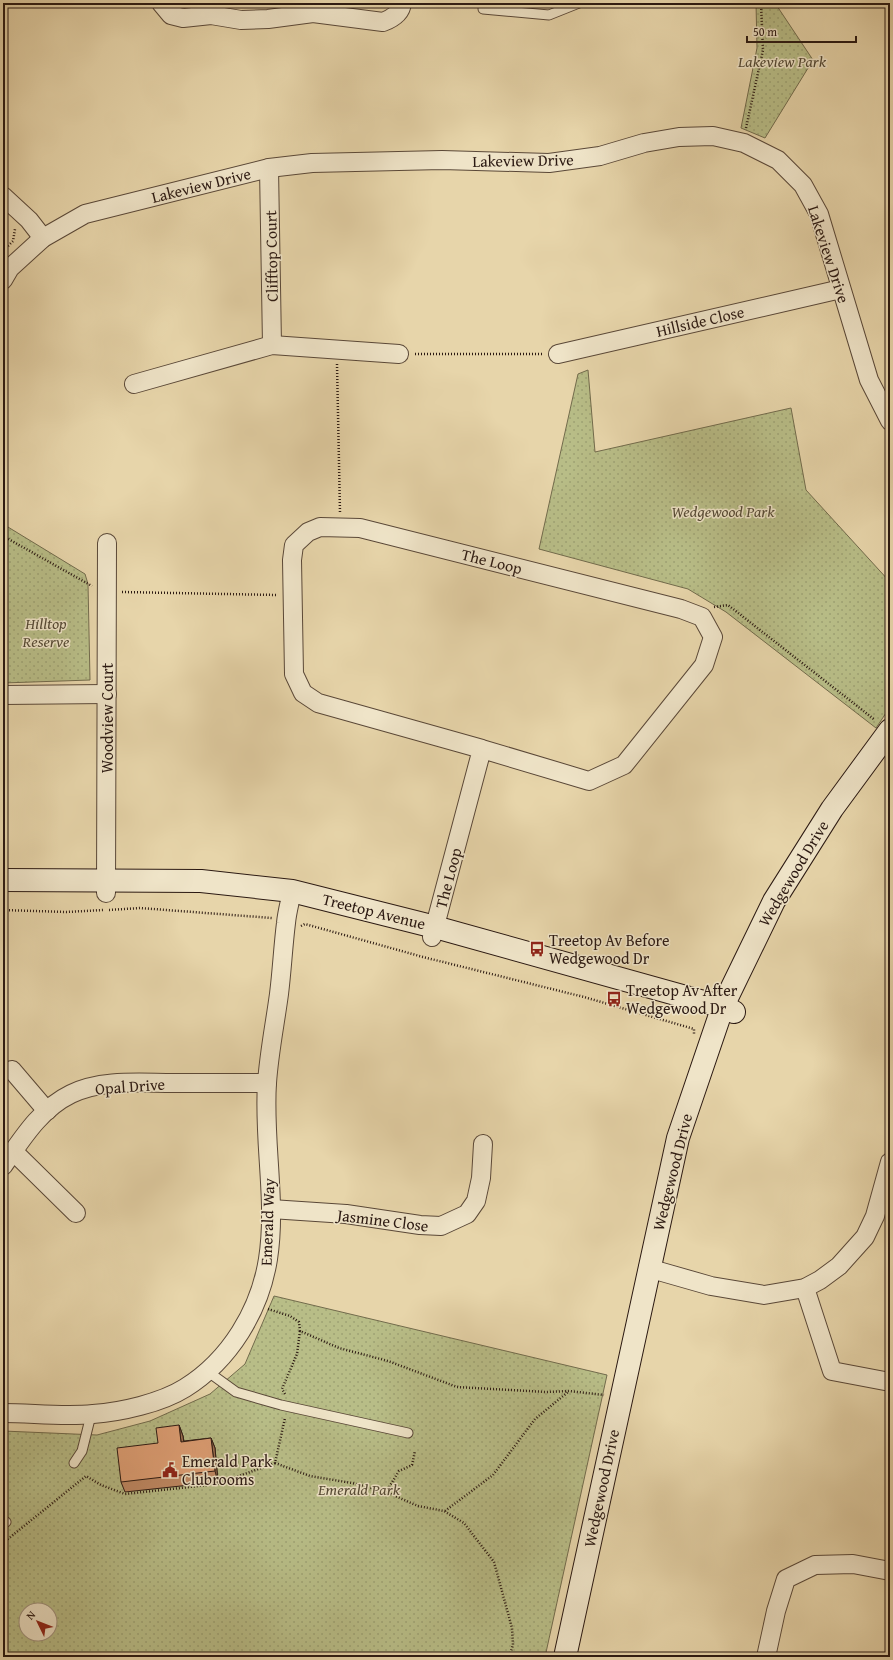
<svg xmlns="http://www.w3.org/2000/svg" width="893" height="1660" font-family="'Gentium Book Plus',serif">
	<defs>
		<pattern id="park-dots" width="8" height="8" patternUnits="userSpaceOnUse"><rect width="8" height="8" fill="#b8bd87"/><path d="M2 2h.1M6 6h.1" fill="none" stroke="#9ea274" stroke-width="1.8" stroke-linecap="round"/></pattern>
	</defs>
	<rect width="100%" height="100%" fill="#e7d5aa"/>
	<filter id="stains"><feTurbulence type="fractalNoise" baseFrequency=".005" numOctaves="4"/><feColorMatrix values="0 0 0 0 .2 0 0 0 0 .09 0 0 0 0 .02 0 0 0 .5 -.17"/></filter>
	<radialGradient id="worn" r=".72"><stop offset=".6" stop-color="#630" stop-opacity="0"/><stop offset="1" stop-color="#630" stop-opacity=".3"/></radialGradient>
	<g fill="url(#park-dots)" stroke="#726b4c" fill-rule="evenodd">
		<polygon points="756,3 775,3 813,60 765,138 741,128 757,48"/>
		<polygon points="588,370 595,452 791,408 806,490 890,582 890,707 876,728 726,612 688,589 539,549 578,374"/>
		<polygon points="3,524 85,574 88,584 90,680 3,683"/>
		<path d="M274,1296L607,1375L545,1657H3V1431L97,1435L150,1421L210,1394L245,1364ZM26,1610H50V1634H26Z"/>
	</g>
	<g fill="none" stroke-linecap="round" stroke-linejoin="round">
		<g stroke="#5a4838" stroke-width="11">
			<g id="lane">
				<polyline points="483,9 549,15 579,3"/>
				<polyline points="207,1371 236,1392 281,1405 408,1433"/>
				<polyline points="74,1463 82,1451 91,1415"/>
				<polyline points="3,1523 6,1522"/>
			</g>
		</g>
		<g stroke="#5a4838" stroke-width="20">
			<g id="street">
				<path d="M161,3L171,15L183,18L211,15L241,20L268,19L313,13L383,22C391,19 401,13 402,3"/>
				<polyline points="269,168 272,345"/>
				<polyline points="3,196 29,220 43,238"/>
				<polyline points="3,280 10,268 43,238 85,214 269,168 312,163 442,160 549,163 600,156 644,143 679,137 713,136 744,143 778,160 803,185 819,214 869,380 890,421"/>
				<polyline points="558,354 841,289"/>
				<polyline points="134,384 272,345 399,354"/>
				<polyline points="3,695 107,694"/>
				<polyline points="106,893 107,543"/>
				<polyline points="432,937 482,749 589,781 624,765 704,665 713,637 702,617 681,609 360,528 320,527 308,532 294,545 292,560 294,674 303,693 318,703 482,749"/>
				<polyline points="12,1070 47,1111"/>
				<polyline points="13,1151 76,1213"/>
				<path d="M3,1166C22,1139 40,1109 71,1094C102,1079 140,1083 173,1083C204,1083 235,1083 267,1083"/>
				<polyline points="271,1209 346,1214 420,1225 441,1226 467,1214 476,1201 481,1178 483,1144"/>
				<polyline points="648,1268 711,1286 764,1295 805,1288 820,1280 839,1266 865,1237 875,1216 890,1162"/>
				<polyline points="805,1288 832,1371 890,1382"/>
				<path d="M3,1413C31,1413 65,1417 93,1414C121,1412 161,1403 185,1388C230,1360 260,1310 268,1259C277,1201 263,1141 267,1083C269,1053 275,1024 279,994C282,970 283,947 286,923C287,912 290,902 292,891"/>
				<polyline points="766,1657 776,1611 786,1579 815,1565 853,1564 890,1571"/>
			</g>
		</g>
		<g stroke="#2b1912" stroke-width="24">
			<g id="secondary">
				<polyline points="3,880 201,881 292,891 435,927 704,1002 723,1006 734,1012"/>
				<polyline points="565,1657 678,1138 723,1006 774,901 832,809 890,730"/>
			</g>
		</g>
		<g stroke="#2b1912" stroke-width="2.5" stroke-dasharray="1 2" stroke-linecap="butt">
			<polyline points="746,128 763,50 761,3"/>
			<polyline points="8,246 13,241 15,229"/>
			<polyline points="415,354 544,354"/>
			<polyline points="337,364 340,513"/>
			<polyline points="3,536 92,586"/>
			<polyline points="122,592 277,595"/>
			<polyline points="714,607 728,605 875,720"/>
			<polyline points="3,910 66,912 104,910"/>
			<polyline points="109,910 140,908 272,918"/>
			<polyline points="301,926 305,924 423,957 584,997 694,1029 694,1035"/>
			<polyline points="268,1309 290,1316 299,1322 300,1331 339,1348 388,1361 457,1387 546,1392 569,1391 604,1395"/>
			<polyline points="285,1394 282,1389 297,1354 300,1331"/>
			<polyline points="275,1463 310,1476 352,1483 386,1492 418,1506 444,1511 464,1523 494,1562 512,1628 513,1645 509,1657"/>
			<polyline points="386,1492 399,1471 412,1465 415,1451"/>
			<polyline points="445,1511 493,1475 535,1419 568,1392"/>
			<polyline points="3,1543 86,1476 101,1485 125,1494 217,1484 275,1463 285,1418"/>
		</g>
		<use href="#lane" stroke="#efe4c8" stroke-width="9"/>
		<use href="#street" stroke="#efe4c8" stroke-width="18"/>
		<use href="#secondary" stroke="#efe4c8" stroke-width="22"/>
	</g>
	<polygon fill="#c18a65" stroke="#2b1912" points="179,1425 183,1436 184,1441 211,1438 215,1448 218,1482 125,1492 121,1482 158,1443"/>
	<g fill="#9d7053" stroke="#2b1912">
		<polygon points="179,1425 183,1436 185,1452 181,1442"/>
		<polygon points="211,1438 215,1448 218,1482 215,1471"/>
	</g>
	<polygon fill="#e0a076" stroke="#2b1912" points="179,1425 181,1442 211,1438 215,1471 121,1482 117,1448 158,1443 156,1428"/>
	<defs>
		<g id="bus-bare" transform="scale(1.2)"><path d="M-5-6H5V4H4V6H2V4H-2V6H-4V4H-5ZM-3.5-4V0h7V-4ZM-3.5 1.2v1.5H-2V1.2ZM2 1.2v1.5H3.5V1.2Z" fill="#8f2418" stroke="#efe4c8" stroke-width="2.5" paint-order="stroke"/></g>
		<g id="civic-bare" transform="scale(1.2)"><path d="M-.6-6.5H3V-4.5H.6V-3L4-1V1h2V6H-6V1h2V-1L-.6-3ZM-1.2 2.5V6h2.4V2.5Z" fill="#8f2418" stroke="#efe4c8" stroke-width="2.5" paint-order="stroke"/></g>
	</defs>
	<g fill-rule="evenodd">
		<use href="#bus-bare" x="537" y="949"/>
		<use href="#bus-bare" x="614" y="999"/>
		<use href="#civic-bare" x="170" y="1470"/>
	</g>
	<g text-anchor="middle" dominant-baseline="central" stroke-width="3" stroke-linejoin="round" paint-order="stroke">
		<g font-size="16" font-style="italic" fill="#554a35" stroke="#efe4c8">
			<text x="782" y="61">Lakeview Park</text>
			<text x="723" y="511">Wedgewood Park</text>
			<text x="46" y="623">Hilltop<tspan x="46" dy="18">Reserve</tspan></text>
			<text x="359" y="1489">Emerald Park</text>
		</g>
		<g font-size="16" fill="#2b1912" stroke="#efe4c8">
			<text transform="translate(523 160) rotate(-1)">Lakeview Drive</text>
			<text transform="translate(201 185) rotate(-14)">Lakeview Drive</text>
			<text transform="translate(829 254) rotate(72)">Lakeview Drive</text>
			<text transform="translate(271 256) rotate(-91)">Clifftop Court</text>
			<text transform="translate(700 321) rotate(-13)">Hillside Close</text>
			<text transform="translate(492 561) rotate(14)">The Loop</text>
			<text transform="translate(107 718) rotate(-90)">Woodview Court</text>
			<text transform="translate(793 873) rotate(-59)">Wedgewood Drive</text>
			<text transform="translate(448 878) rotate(-75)">The Loop</text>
			<text transform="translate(374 911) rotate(14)">Treetop Avenue</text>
			<text transform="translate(130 1086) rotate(-4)">Opal Drive</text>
			<text transform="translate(672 1172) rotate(-76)">Wedgewood Drive</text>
			<text transform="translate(383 1220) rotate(7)">Jasmine Close</text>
			<text transform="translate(267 1222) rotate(-88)">Emerald Way</text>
			<text transform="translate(601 1488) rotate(-78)">Wedgewood Drive</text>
		</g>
		<g font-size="16" fill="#2b1912" stroke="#efe4c8" text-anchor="start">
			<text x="549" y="940">Treetop Av Before<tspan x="549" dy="18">Wedgewood Dr</tspan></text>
			<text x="626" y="990">Treetop Av After<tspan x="626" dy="18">Wedgewood Dr</tspan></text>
			<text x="182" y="1461">Emerald Park<tspan x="182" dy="18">Clubrooms</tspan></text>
		</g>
	</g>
	<rect width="893" height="1660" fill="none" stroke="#e7d5aa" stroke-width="16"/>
	<rect x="4" y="4" width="885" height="1652" fill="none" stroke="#2b1912" stroke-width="2"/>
	<rect x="8" y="8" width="877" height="1644" fill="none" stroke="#2b1912"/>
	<g transform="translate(38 1622) rotate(313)"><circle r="19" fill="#efe4c8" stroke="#a1937f"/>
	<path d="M0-3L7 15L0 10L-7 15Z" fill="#8f2418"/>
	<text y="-6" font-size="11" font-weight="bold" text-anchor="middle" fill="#2b1912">N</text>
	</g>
	<path d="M747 36v6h109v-6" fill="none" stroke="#2b1912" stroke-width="2"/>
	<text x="753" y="36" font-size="12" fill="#2b1912" stroke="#efe4c8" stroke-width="3" paint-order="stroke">50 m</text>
	<rect width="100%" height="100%" filter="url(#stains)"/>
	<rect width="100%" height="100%" fill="url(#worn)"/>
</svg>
